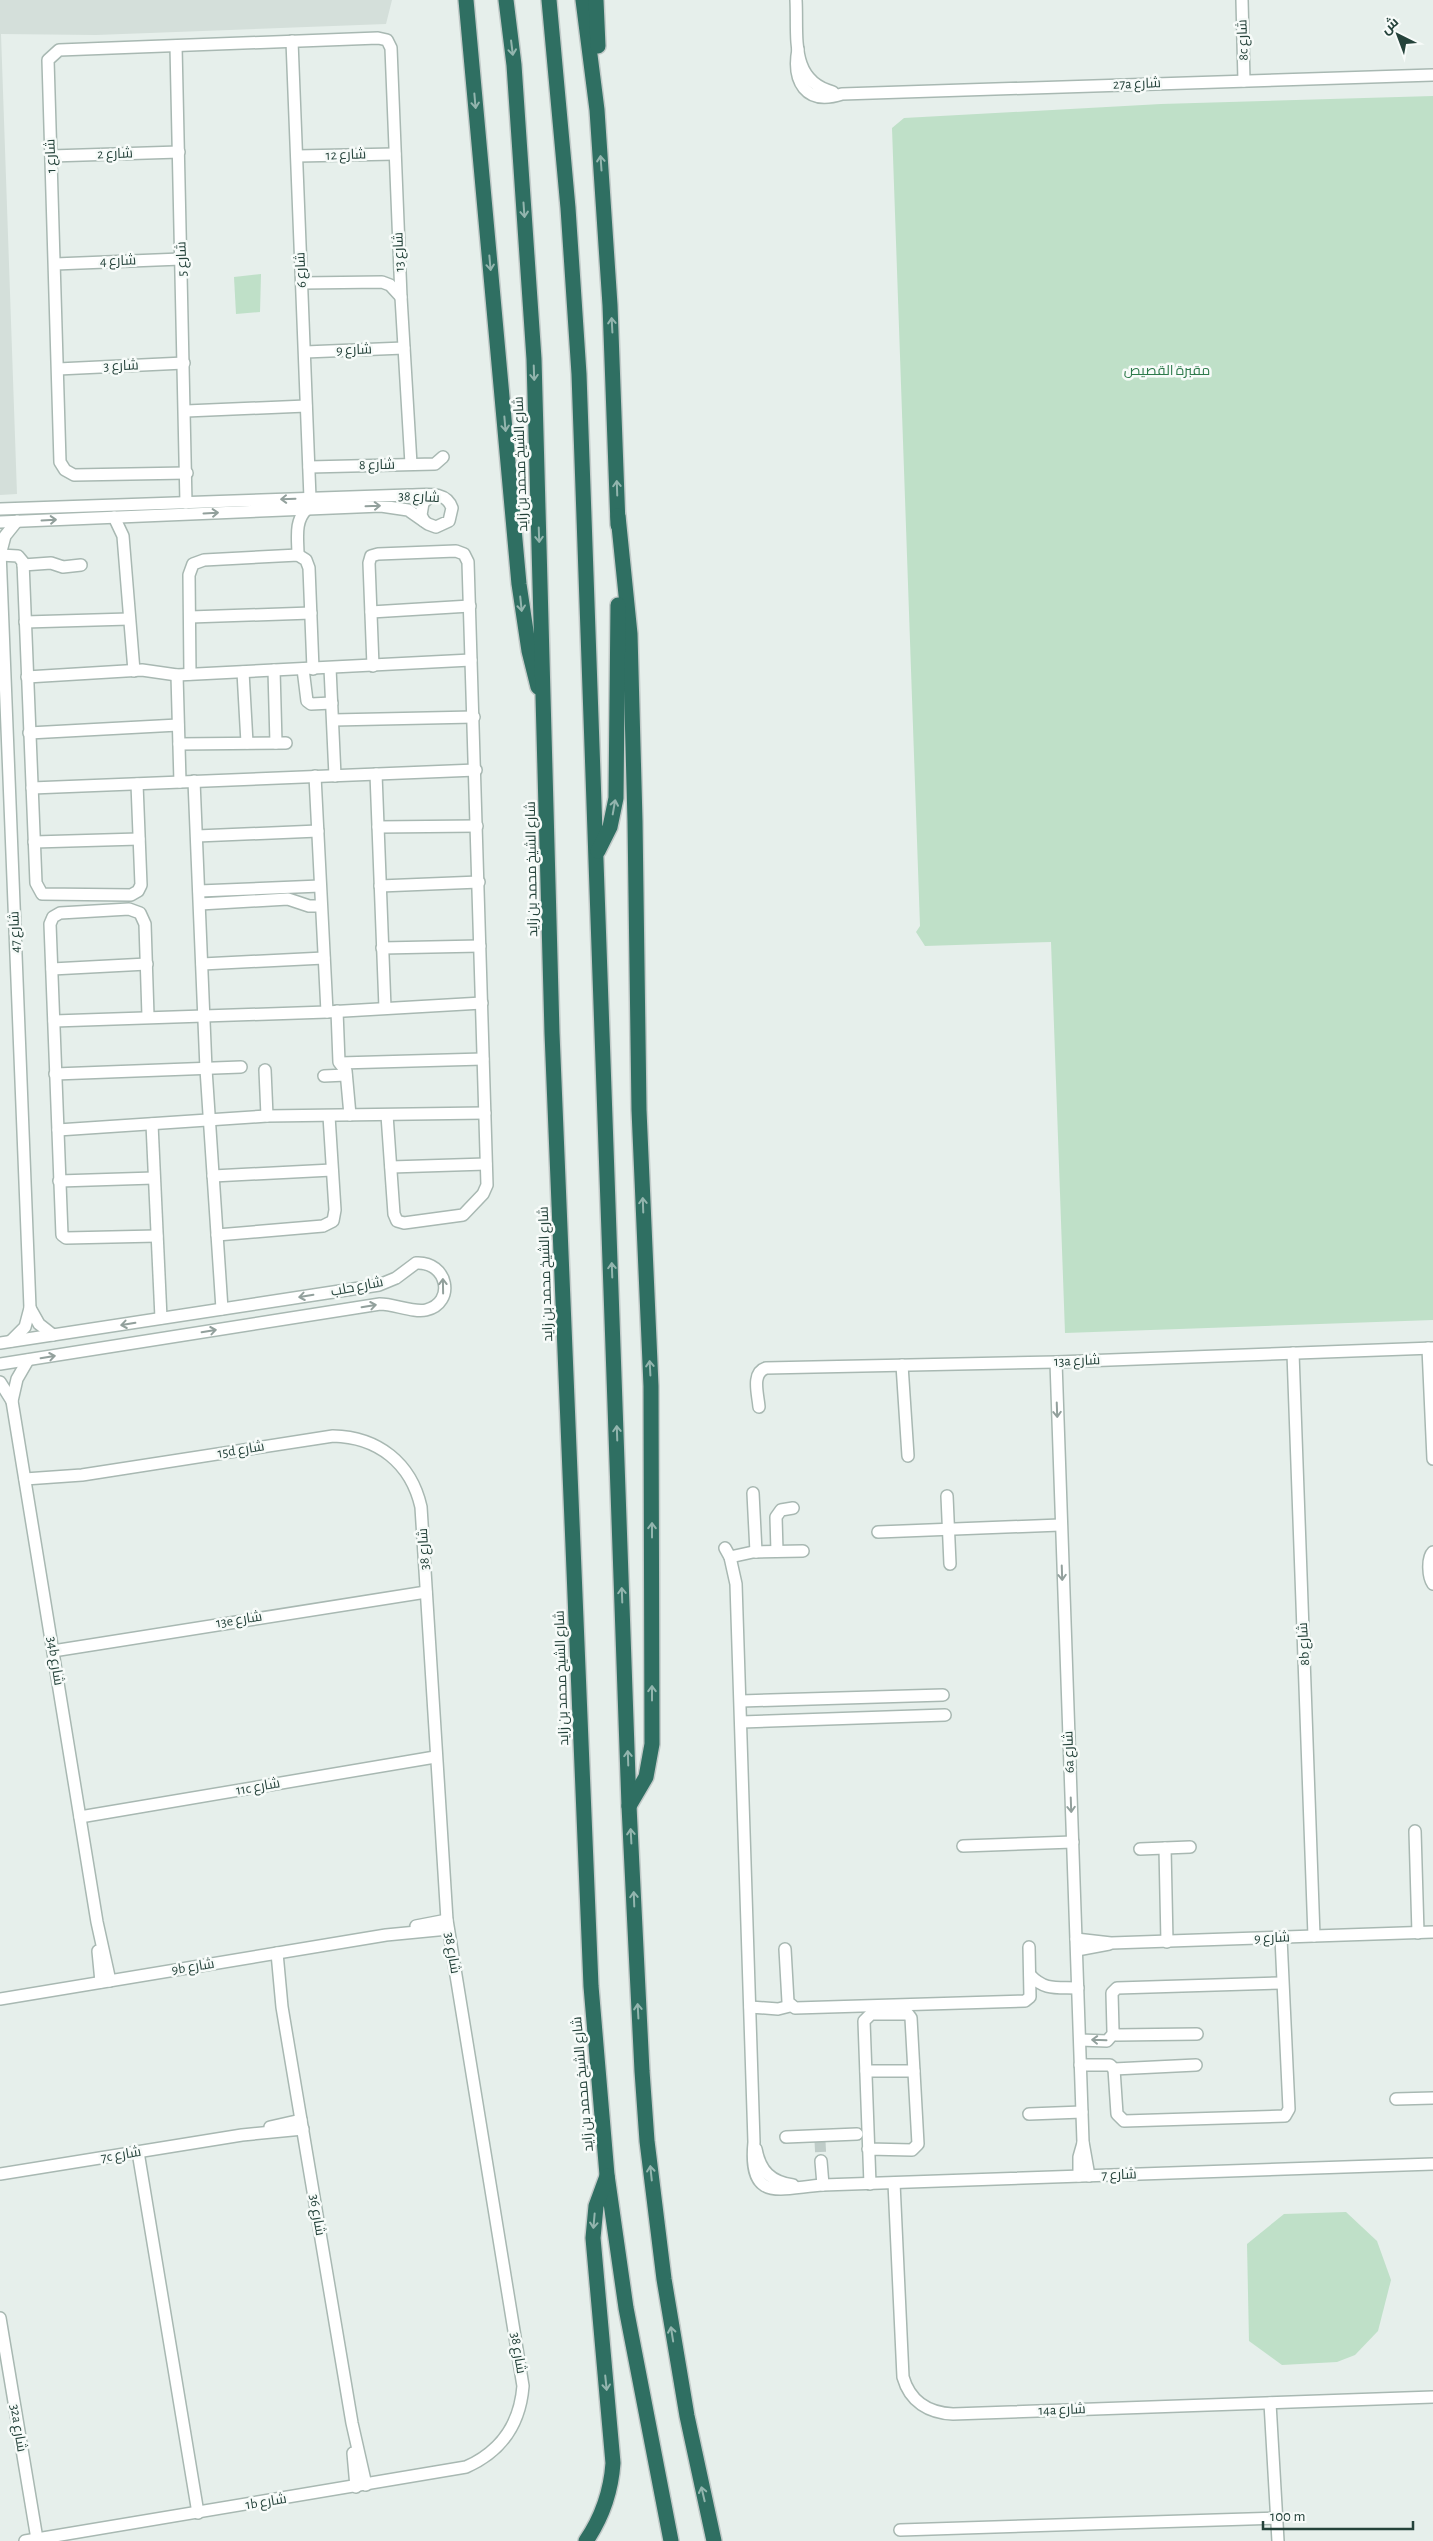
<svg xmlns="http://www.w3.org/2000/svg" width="1433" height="2541" font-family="'Alegreya Sans',Cairo,sans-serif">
	<rect width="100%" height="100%" fill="#e6efeb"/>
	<polygon fill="#d4dfda" points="0,0 392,0 386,24 96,35 1,34 17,494 0,495"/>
	<g fill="#bfe0c8">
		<polygon points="1433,96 1433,1320 1065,1333 1051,942 925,946 916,932 920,926 892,128 904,118 1161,104"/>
		<polygon points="261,274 260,312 236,314 234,277"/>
		<polygon points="1346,2212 1377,2241 1391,2280 1378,2331 1355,2355 1337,2362 1282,2365 1249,2341 1247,2244 1284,2214"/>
	</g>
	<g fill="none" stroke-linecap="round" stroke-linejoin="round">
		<polyline stroke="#bfccc8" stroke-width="11" stroke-dasharray="11 5.5" stroke-linecap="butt" points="820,2141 821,2161"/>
		<g stroke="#a8b8b2" stroke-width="14">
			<g id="minor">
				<path d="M796,0C798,36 789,81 833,92"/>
				<polyline points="1242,0 1244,81"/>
				<polyline points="292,41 310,498"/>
				<polyline points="176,46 186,503"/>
				<path d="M798,49C792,81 805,106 842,94L1433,75"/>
				<polyline points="51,156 179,152"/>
				<polyline points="297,156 395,154"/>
				<polyline points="55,264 181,259"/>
				<polyline points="302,283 382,282 390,285 401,297"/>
				<polyline points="305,352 404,348"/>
				<polyline points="58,369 184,363"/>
				<polyline points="186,411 306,406"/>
				<polyline points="309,467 435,464 443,457"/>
				<polyline points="187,473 74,475 65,470 60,462 48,60 59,50 378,38 387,40 391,48 401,297 411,464"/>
				<path d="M0,509L409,495C425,495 446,490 452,508L449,521L436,527L428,524L408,510L381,506L0,522"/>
				<polyline points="114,517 123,536 134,671"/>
				<polyline points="424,521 421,515 423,503 432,495"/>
				<polyline points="0,551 30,1308 25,1327 11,1341"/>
				<polyline points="0,555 18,556 23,562 36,883 42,894 131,895 138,891 141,885 137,784"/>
				<polyline points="0,555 5,536 17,521"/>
				<path d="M298,555C298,539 294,521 307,509"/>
				<polyline points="23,565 51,563 63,567 81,565"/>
				<polyline points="371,612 470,606"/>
				<polyline points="190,617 311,613"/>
				<polyline points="25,622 129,619"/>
				<polyline points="373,666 369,563 371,556 378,554 456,551 464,554 468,562 487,1185 483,1194 463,1215 404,1223 397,1221 394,1214 387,1115"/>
				<polyline points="330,668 335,776"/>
				<polyline points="303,669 307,701 311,704 332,703"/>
				<polyline points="274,670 276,743"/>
				<polyline points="243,672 247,743"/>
				<polyline points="190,674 189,575 193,564 204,560 298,555 306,560 309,568 313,669"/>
				<polyline points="177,675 180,782"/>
				<polyline points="27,677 142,670 177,675 471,660"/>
				<polyline points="333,720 474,717"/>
				<polyline points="29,733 178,725"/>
				<polyline points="179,744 286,743"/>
				<polyline points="376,774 385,1008"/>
				<polyline points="315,776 327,1012"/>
				<polyline points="194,781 206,1069 222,1309"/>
				<polyline points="32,788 476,770"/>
				<polyline points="378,827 477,826"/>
				<polyline points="197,836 318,831"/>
				<polyline points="34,842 139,839"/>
				<polyline points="380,886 479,882"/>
				<polyline points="199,891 320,886"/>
				<polyline points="200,904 288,899 309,906 321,906"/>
				<polyline points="382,948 480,946"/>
				<polyline points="202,964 324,958"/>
				<polyline points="52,969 147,964"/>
				<polyline points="337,1011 339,1062 346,1071 350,1115"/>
				<polyline points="148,1016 145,924 140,913 129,909 60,913 53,917 50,924 62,1235 66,1238 157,1236"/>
				<polyline points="54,1021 327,1012 482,1003"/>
				<polyline points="340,1063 483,1059"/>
				<polyline points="265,1070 267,1116"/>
				<polyline points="55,1074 241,1067"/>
				<polyline points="324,1076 346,1075"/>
				<polyline points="152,1124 161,1318"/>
				<polyline points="58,1130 267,1116 485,1113"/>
				<polyline points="391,1167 486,1164"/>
				<polyline points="213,1176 332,1170"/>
				<polyline points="59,1181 154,1178"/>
				<polyline points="217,1235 323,1226 333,1221 335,1210 329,1116"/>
				<polyline points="30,1308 39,1324 53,1335"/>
				<path d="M0,1343L379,1285L396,1278L416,1263C448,1261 456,1303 426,1310C414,1313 394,1304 380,1304L0,1364"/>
				<polyline points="1428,1348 1433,1459"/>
				<polyline points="1293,1353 1314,1936"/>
				<polyline points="28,1360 17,1379 12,1401 97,1922 110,1981"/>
				<polyline points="1056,1362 1083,2142 1089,2176"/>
				<polyline points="902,1365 908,1456"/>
				<polyline points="0,1382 12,1401"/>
				<path d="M759,1407C758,1394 751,1373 766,1368L1056,1362L1433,1348"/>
				<polyline points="753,1493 756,1552"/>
				<polyline points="947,1496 950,1564"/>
				<polyline points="878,1532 1060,1525"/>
				<path d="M725,1548L730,1557L736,1584L754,2142C748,2204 780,2188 823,2185L1433,2164"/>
				<polyline points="777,1551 776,1517 781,1510 793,1508"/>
				<path d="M1433,1552C1427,1558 1428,1577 1433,1584"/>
				<polyline points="730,1557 753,1552 803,1551"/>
				<polyline points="53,1651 426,1592"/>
				<polyline points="741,1701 943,1695"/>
				<polyline points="741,1722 945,1715"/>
				<polyline points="80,1817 435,1757"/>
				<polyline points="1415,1831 1418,1933"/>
				<polyline points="963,1846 1073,1842"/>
				<polyline points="1165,1848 1167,1942"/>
				<polyline points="1140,1849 1190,1847"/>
				<polyline points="416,1926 447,1920"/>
				<polyline points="1076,1939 1111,1943 1433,1932"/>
				<polyline points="785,1949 788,2002 795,2008 1025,2001 1030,1997 1029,1947"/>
				<polyline points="1077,1950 1109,1944"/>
				<polyline points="98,1951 101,1982"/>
				<polyline points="277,1953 282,2007 352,2423 366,2485"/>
				<path d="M1030,1975C1045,1991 1057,1987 1078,1988"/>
				<polyline points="0,1999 386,1935 448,1929"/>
				<polyline points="750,2007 778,2009 790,2006"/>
				<polyline points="1197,2034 1116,2035 1113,2031 1112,1993 1117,1988 1282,1983"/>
				<polyline points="1080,2040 1107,2041 1114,2033"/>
				<polyline points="1080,2065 1110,2065 1114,2069 1196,2065"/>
				<polyline points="1114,2069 1117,2114 1124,2121 1285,2116 1289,2109 1281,1938"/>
				<polyline points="866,2071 914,2071"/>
				<polyline points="1396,2099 1433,2098"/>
				<polyline points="1029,2114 1082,2112"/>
				<polyline points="270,2127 301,2120"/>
				<polyline points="786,2137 857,2134"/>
				<path d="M756,2149C760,2171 771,2182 793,2185"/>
				<polyline points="868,2149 912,2150 918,2144 911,2018 908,2014 871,2014 864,2021 870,2184"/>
				<polyline points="138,2152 198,2513"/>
				<polyline points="821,2161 823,2185"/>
				<polyline points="0,2174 242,2135 303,2129"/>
				<polyline points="1079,2176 1079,2157 1083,2143"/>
				<path d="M894,2183L903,2377C910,2402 929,2413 953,2414L1433,2397"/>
				<polyline points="0,2318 37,2539"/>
				<polyline points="1270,2403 1278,2541"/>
				<polyline points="353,2453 356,2487"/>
				<polyline points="900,2530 1277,2518"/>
				<path d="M25,2541L466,2467C502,2451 520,2424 523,2386L447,1920L421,1507C411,1463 378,1437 333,1436L82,1475L25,1479"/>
			</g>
		</g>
		<g stroke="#c2cac8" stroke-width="18">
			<g id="highway">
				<polyline points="466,0 519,584 529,651 538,687"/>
				<polyline points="506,0 514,65 534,359 552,1033 591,1986 607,2175 626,2308 671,2541"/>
				<polyline points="549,0 568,208 579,374 629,1806 642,2071 647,2141 664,2279 687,2416 714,2541"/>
				<polyline points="583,0 597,110 610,305 618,525"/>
				<polyline points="596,0 598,46"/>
				<polyline points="618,516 630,634 635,821 639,1110 651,1386 652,1744 646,1777 629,1806"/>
				<polyline points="598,851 610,827 616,798 618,605"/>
				<path d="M586,2541C603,2516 611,2492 613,2463L593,2238L596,2206L607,2176"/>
			</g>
		</g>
		<use href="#minor" stroke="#fff" stroke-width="11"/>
		<use href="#highway" stroke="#2f6f62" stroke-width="15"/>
	</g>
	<defs><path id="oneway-shaft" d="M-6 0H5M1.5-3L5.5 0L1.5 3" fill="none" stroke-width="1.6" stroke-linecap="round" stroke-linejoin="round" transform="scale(1.25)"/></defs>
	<g stroke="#93b5ae">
		<use href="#oneway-shaft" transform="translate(512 48) rotate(83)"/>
		<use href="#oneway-shaft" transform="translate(475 101) rotate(85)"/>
		<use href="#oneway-shaft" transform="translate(601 163) rotate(-94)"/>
		<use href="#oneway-shaft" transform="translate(524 210) rotate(86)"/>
		<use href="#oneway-shaft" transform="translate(490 263) rotate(85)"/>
		<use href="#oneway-shaft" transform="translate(612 325) rotate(-93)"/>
		<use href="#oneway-shaft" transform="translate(534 373) rotate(88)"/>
		<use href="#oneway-shaft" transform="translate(505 424) rotate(85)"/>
		<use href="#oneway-shaft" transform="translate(617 488) rotate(-92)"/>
		<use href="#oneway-shaft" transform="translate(539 535) rotate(88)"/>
		<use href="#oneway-shaft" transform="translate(521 604) rotate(84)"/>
		<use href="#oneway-shaft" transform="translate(614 807) rotate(-80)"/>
		<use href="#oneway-shaft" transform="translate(643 1205) rotate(-92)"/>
		<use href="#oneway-shaft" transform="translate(612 1270) rotate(-92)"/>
		<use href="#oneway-shaft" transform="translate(650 1368) rotate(-93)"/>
		<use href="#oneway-shaft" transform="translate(617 1433) rotate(-92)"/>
		<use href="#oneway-shaft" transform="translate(652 1530) rotate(-90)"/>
		<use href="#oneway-shaft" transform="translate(622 1595) rotate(-92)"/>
		<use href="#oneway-shaft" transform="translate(652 1693) rotate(-90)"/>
		<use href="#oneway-shaft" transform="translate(628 1758) rotate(-92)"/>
		<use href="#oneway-shaft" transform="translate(631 1836) rotate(-93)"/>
		<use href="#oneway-shaft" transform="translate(634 1899) rotate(-92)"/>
		<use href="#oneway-shaft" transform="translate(638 2011) rotate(-93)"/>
		<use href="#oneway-shaft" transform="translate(651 2173) rotate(-96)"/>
		<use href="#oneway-shaft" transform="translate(594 2221) rotate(95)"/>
		<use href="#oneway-shaft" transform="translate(672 2334) rotate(-99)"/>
		<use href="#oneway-shaft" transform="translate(606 2383) rotate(84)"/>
		<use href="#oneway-shaft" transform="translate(703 2494) rotate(-103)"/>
	</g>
	<g stroke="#92a09c">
		<use href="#oneway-shaft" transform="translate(288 499) rotate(178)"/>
		<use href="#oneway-shaft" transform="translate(373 506) rotate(-2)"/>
		<use href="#oneway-shaft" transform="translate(211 513) rotate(-3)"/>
		<use href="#oneway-shaft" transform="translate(49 520) rotate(-3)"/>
		<use href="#oneway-shaft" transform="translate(443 1286) rotate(-91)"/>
		<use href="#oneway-shaft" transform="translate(306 1296) rotate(171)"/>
		<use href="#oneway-shaft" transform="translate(369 1306) rotate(-9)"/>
		<use href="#oneway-shaft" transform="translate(128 1324) rotate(171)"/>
		<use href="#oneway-shaft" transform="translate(209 1331) rotate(-9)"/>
		<use href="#oneway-shaft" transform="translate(48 1357) rotate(-9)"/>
		<use href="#oneway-shaft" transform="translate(1057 1410) rotate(88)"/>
		<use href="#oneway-shaft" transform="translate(1062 1573) rotate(88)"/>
		<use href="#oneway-shaft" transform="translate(1071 1805) rotate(88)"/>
		<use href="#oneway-shaft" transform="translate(1099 2040) rotate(-178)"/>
	</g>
	<g text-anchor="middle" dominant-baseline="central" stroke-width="5" stroke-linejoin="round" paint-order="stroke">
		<g font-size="14" fill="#24423a" stroke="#f7fbf9">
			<text transform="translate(1243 40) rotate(-92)">8c شارع</text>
			<text transform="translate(1137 84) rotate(-2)">27a شارع</text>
			<text transform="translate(115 154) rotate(-2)">شارع 2</text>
			<text transform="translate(346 155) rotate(-2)">شارع 12</text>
			<text transform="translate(51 156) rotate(-92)">شارع 1</text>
			<text transform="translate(399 252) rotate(-92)">شارع 13</text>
			<text transform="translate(182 259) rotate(-92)">شارع 5</text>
			<text transform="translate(118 261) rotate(-2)">شارع 4</text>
			<text transform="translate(301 270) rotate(-92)">شارع 6</text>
			<text transform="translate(354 350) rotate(-2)">شارع 9</text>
			<text transform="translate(121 366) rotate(-2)">شارع 3</text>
			<text transform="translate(521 464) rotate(-92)">شارع الشيخ محمد بن زايد</text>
			<text transform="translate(377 465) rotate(-1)">شارع 8</text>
			<text transform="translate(419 497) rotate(3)">شارع 38</text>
			<text transform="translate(532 869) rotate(-91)">شارع الشيخ محمد بن زايد</text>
			<text transform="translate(15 932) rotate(-92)">شارع 47</text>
			<text transform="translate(546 1274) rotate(-92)">شارع الشيخ محمد بن زايد</text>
			<text transform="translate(357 1287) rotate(-11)">شارع حلب</text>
			<text transform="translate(1077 1361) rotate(-2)">13a شارع</text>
			<text transform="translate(241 1450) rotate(-9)">15d شارع</text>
			<text transform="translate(424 1549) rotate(-93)">شارع 38</text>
			<text transform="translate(239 1620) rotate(-9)">13e شارع</text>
			<text transform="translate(1304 1644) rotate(-93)">8b شارع</text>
			<text transform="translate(55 1661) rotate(81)">34b شارع</text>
			<text transform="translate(562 1678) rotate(-92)">شارع الشيخ محمد بن زايد</text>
			<text transform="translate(1069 1752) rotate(-92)">6a شارع</text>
			<text transform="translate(258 1787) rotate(-10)">11c شارع</text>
			<text transform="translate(1272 1938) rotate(-2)">شارع 9</text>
			<text transform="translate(452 1953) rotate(81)">شارع 38</text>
			<text transform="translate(193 1967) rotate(-9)">9b شارع</text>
			<text transform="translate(583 2084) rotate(-95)">شارع الشيخ محمد بن زايد</text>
			<text transform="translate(121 2155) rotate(-9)">7c شارع</text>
			<text transform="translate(1119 2175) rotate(-2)">شارع 7</text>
			<text transform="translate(317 2215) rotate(81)">شارع 36</text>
			<text transform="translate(518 2353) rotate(81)">شارع 38</text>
			<text transform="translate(1062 2410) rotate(-2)">14a شارع</text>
			<text transform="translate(18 2428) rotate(81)">32a شارع</text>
			<text transform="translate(266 2502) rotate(-9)">1b شارع</text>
		</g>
		<g font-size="14" fill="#2d7a4b" stroke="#f7fbf9">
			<text x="1167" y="371">مقبرة القصيص</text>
		</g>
	</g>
	<g transform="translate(1398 35) rotate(318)" stroke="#f7fbf9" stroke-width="4" paint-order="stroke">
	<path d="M0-4L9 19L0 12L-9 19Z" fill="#24423a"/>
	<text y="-8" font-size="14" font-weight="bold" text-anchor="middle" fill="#24423a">ش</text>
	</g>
	<path d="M1263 2521v8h150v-8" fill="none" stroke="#24423a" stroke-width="2.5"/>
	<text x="1270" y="2521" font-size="15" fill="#24423a" stroke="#f7fbf9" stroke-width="4" paint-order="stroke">100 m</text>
</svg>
